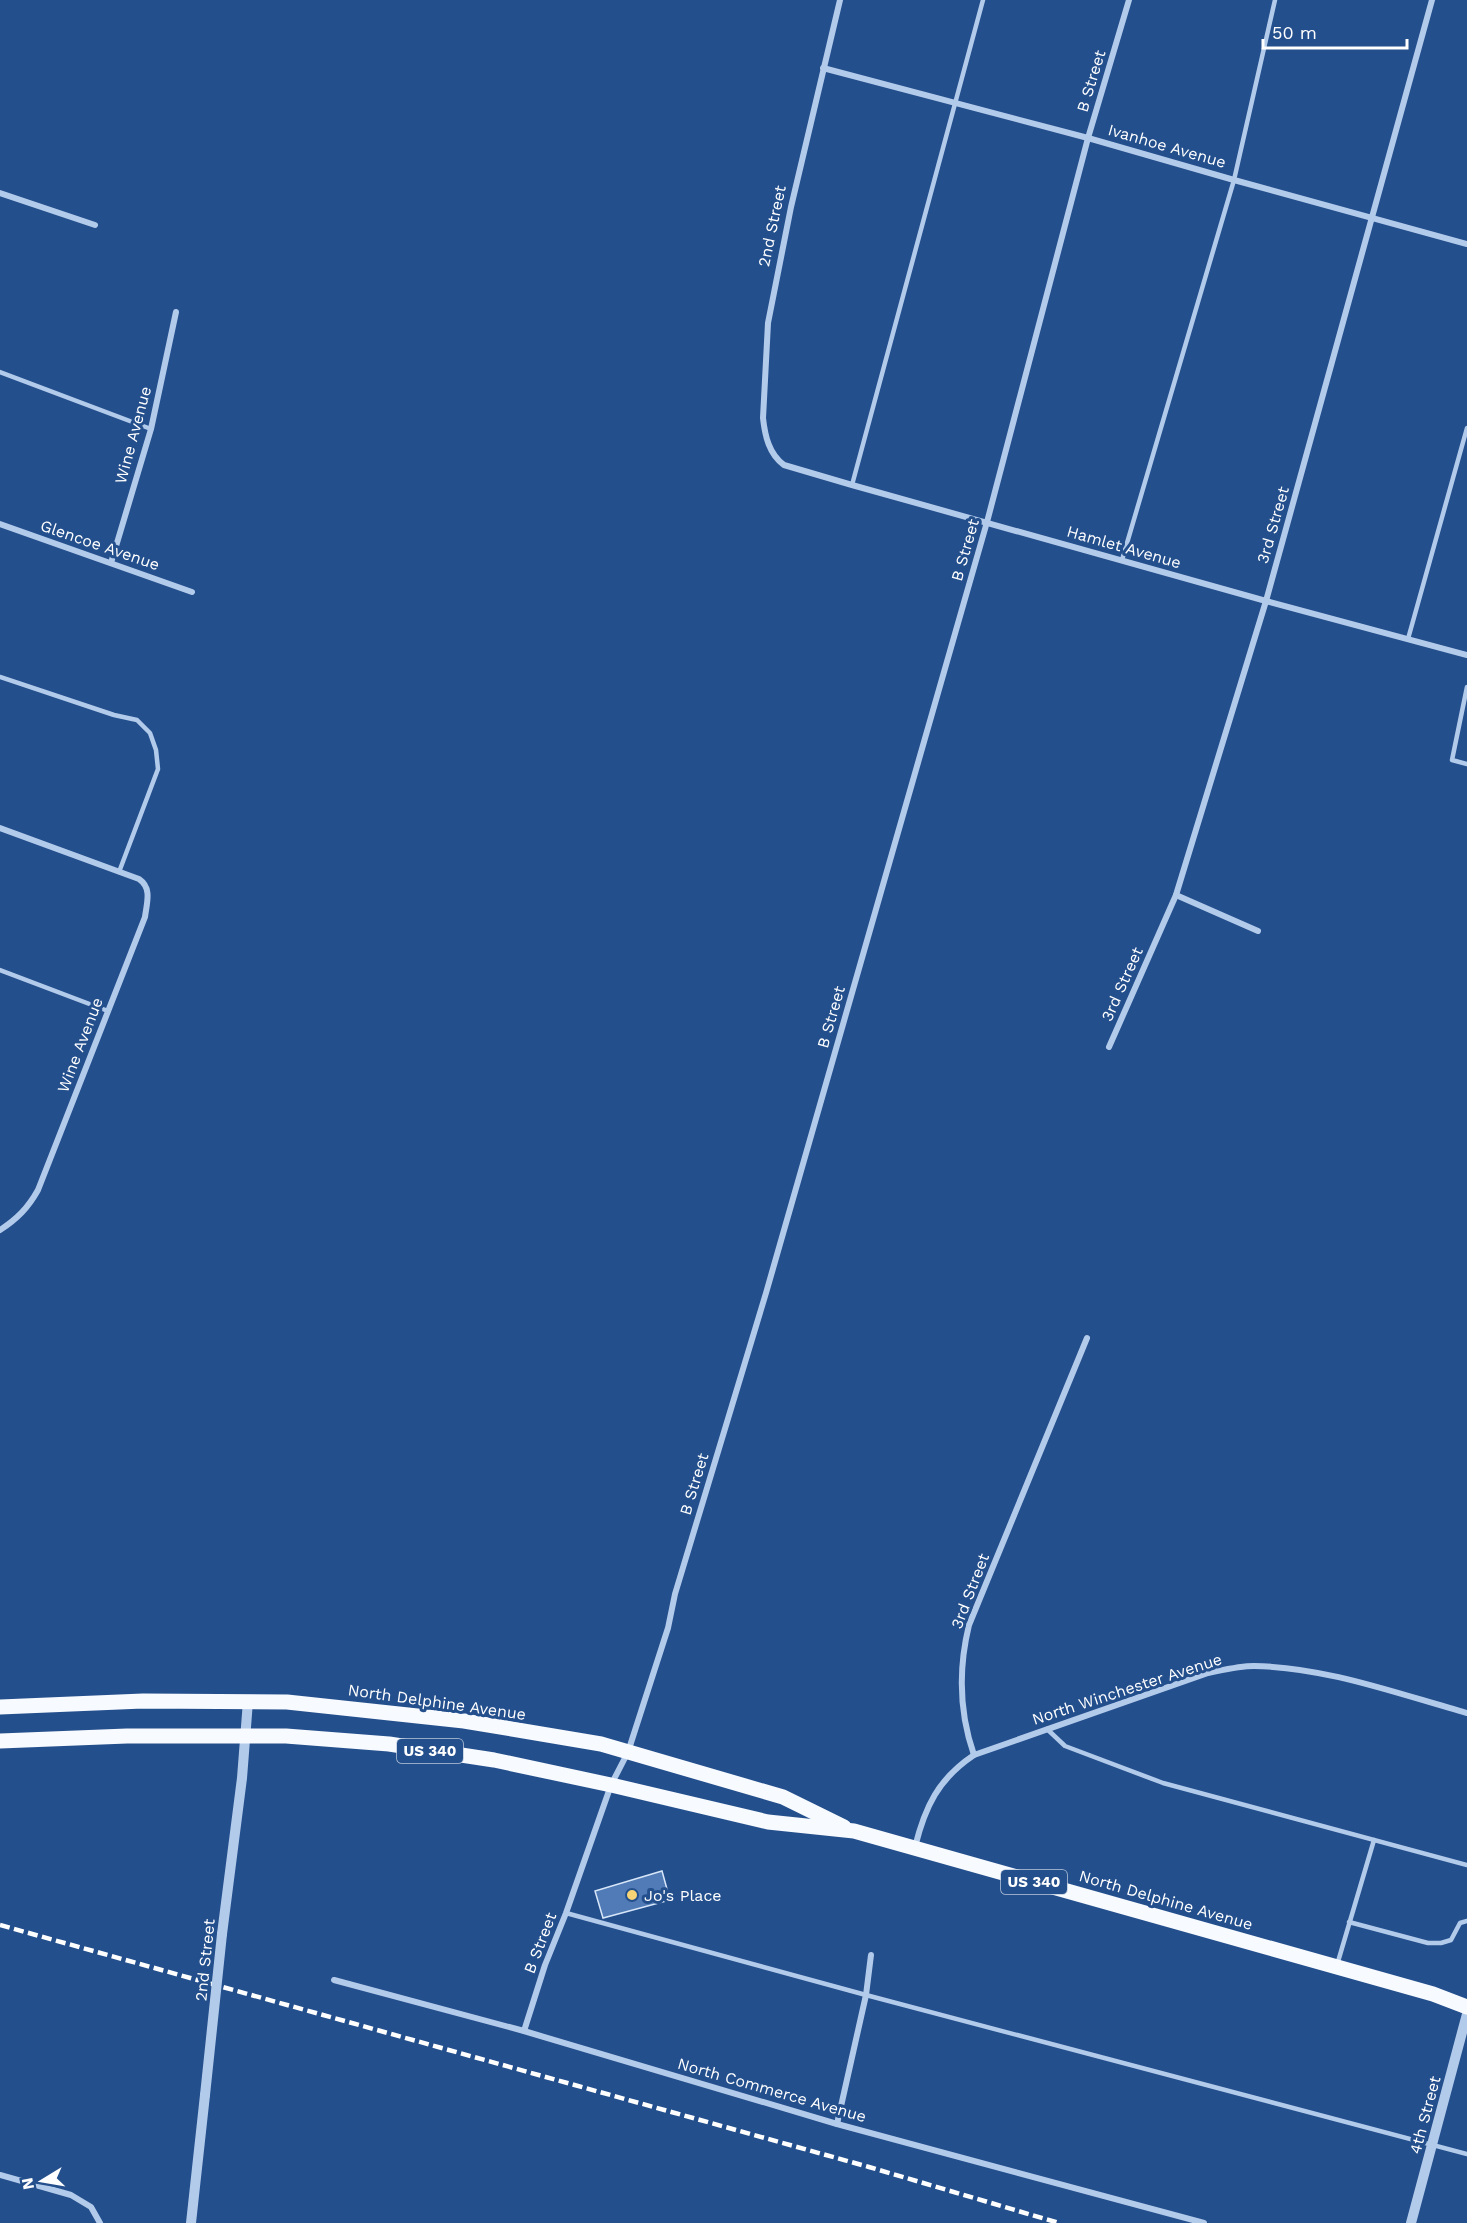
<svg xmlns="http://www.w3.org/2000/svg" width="1467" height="2223" font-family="'Work Sans',sans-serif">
	<rect width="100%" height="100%" fill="#244f8d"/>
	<polygon fill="#507bb6" stroke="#d7e6f8" stroke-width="1.5" points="662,1871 670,1900 603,1918 595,1891"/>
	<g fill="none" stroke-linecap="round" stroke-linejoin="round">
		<g stroke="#b3cbeb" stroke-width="4.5">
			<polyline points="0,372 151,429"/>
			<polyline points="852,485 983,0"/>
			<polyline points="1122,560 1234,180 1275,0"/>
			<polyline points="1408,639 1467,428"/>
			<polyline points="0,677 114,715 137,720 150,733 156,750 158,769 119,872"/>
			<polyline points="1467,687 1452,760 1467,764"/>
			<polyline points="0,970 108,1011"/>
			<polyline points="1047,1729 1065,1746 1163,1783 1467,1865"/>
			<polyline points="566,1913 866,1995 1467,2154"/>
			<polyline points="1349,1922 1428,1943 1441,1943 1451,1940 1460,1923 1467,1921"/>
			<polyline points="1337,1965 1374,1840"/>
		</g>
		<g stroke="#b3cbeb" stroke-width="6">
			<path d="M840,0L791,207L768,323L763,418C765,436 769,454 784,465L852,485L1266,601L1467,655"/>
			<polyline points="823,68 1088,138 1234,180 1467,244"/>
			<polyline points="0,193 95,225"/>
			<polyline points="0,524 192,592"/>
			<polyline points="111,563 151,429 176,312"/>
			<path d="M0,828L139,879C152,888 147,902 145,917L38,1190C28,1208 17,1219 0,1230"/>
			<polyline points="1176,895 1258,931"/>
			<polyline points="1109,1047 1176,895 1266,601 1432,0"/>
			<path d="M974,1755C959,1712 958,1670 969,1625L1087,1338"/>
			<path d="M915,1847C925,1807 938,1779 974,1755L1208,1673C1223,1670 1239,1666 1254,1666C1326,1667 1398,1694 1467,1713"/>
			<polyline points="334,1980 524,2031 837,2124 1204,2223"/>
			<polyline points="524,2031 545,1965 566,1913 611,1785 628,1752 668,1628 675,1594 766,1293 987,522 1088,138 1129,0"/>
			<polyline points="837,2124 866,1995 871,1955"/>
			<polyline points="0,2175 71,2195 91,2207 100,2223"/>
		</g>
		<g stroke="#b3cbeb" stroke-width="10">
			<polyline points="222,1934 242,1778 248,1701"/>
			<polyline points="191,2223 205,2095"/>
			<polyline points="1411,2223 1467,2014"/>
		</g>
		<g stroke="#f7fafe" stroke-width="15">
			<polyline points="0,1707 143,1701 287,1702 464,1721 601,1744 783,1797 844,1827"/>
			<polyline points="0,1741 127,1736 286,1736 389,1744 494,1760 611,1785 768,1822 854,1831 1433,1994 1467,2007"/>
		</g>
		<polyline stroke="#fff" stroke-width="4.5" stroke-dasharray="10 4.5" stroke-linecap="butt" points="0,1925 869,2167 1059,2223"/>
		<polyline stroke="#b3cbeb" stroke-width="10" points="205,2095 222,1934"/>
	</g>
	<circle fill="#f6d476" stroke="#244f8d" stroke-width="2" cx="632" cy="1895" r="6"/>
	<g text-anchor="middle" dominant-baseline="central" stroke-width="6" stroke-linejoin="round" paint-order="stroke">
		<g fill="#244f8d" stroke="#bdcadd" stroke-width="1.5">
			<rect x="397" y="1739" width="66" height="24" rx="4.5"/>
			<rect x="1001" y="1870" width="66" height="24" rx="4.5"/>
		</g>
		<g font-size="15" font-weight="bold" fill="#fff">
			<text x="430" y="1751">US 340</text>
			<text x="1034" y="1882">US 340</text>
		</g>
		<g font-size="16" fill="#fff" stroke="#244f8d">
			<text transform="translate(1091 81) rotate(-73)">B Street</text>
			<text transform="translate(1167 146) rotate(16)">Ivanhoe Avenue</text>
			<text transform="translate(772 226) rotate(-78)">2nd Street</text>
			<text transform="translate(133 435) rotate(-75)">Wine Avenue</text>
			<text transform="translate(1273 525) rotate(-74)">3rd Street</text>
			<text transform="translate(100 545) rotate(19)">Glencoe Avenue</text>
			<text transform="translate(1124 547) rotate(16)">Hamlet Avenue</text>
			<text transform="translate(965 550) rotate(-74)">B Street</text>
			<text transform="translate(1122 984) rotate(-66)">3rd Street</text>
			<text transform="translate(831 1017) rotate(-74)">B Street</text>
			<text transform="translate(80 1045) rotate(-69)">Wine Avenue</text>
			<text transform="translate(694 1484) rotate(-73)">B Street</text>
			<text transform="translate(970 1591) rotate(-69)">3rd Street</text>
			<text transform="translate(1127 1689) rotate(-18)">North Winchester Avenue</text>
			<text transform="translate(437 1702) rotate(8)">North Delphine Avenue</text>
			<text transform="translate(1166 1900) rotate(16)">North Delphine Avenue</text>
			<text transform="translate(540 1943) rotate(-69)">B Street</text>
			<text transform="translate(205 1960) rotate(-84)">2nd Street</text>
			<text transform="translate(772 2090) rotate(16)">North Commerce Avenue</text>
			<text transform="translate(1425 2115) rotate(-75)">4th Street</text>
		</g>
		<g font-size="16" fill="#fff" stroke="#244f8d" text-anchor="start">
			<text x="644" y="1895">Jo's Place</text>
		</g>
	</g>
	<g transform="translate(42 2181) rotate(259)" stroke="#244f8d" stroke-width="4.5" paint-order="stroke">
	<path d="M0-4.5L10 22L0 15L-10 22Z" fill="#ffffff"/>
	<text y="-9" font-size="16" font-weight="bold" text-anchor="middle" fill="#ffffff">N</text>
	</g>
	<path d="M1263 39v9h144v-9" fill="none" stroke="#ffffff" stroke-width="3"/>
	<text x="1272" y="39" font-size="18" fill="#ffffff" stroke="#244f8d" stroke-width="4.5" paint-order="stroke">50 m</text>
</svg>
